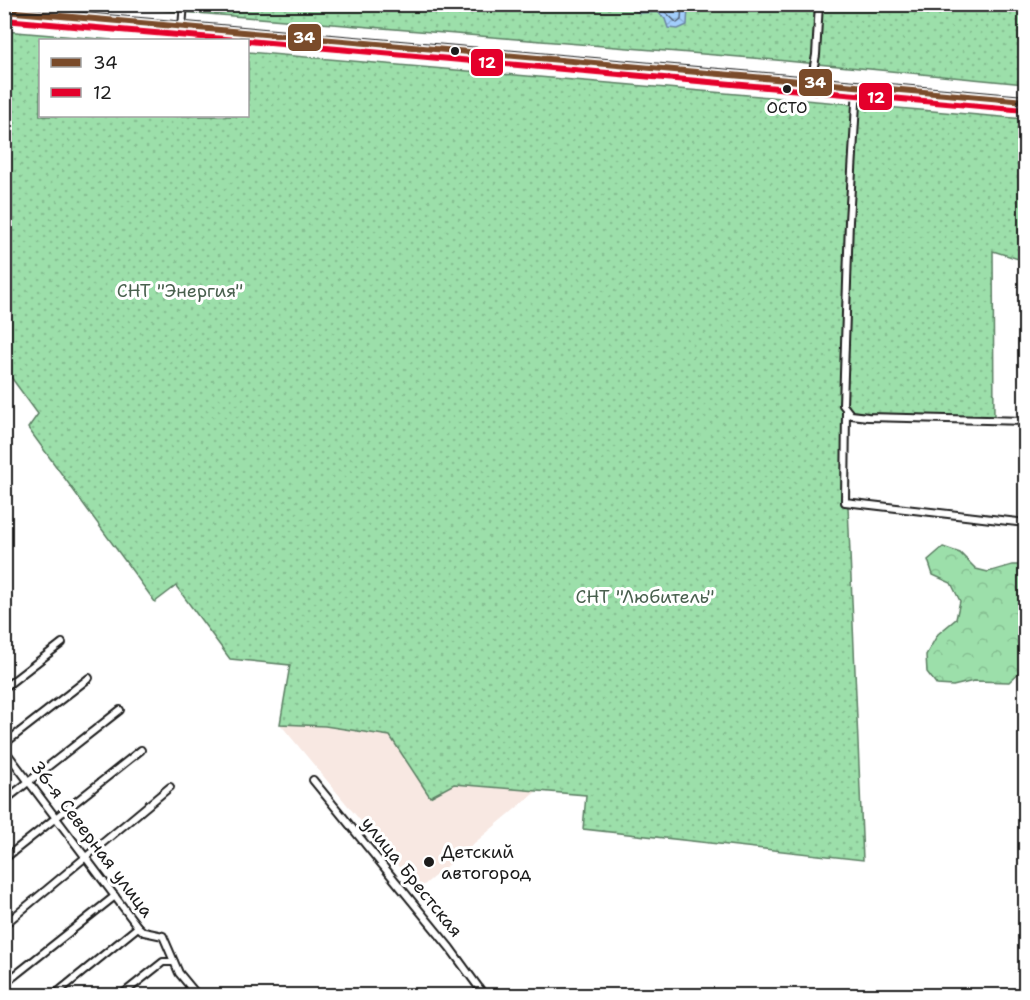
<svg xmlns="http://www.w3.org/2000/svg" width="1030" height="1000" font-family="'Shantell Sans',sans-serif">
	<defs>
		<pattern id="grass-dots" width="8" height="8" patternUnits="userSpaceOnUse" patternTransform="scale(1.5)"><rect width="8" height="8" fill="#9cdfaa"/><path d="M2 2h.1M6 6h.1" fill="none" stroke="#86bf92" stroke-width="1.8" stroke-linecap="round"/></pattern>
		<pattern id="forest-crowns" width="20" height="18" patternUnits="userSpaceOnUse" patternTransform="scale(1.5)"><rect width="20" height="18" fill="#9cdfaa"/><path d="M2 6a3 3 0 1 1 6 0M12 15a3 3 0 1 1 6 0" fill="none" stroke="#86bf92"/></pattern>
		<pattern id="water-waves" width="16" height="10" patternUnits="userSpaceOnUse" patternTransform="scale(1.5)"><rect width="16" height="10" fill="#a2cefc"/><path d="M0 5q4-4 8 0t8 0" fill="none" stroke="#8bb0d7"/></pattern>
	</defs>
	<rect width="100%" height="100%" fill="#fff"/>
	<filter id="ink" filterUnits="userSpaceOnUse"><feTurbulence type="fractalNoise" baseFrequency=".0167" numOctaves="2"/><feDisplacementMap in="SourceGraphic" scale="12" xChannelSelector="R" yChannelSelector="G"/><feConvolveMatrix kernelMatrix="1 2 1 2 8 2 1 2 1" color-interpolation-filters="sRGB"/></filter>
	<g filter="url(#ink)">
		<polygon fill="#f8e8e2" points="280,724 325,726 390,736 430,797 454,784 538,790 418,890"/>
		<g fill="url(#grass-dots)" stroke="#5c7e63" stroke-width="1.5">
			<polygon points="98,5 1025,5 1025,84 776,60"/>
			<polygon points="4,31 112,40 40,40 40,116 248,116 248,52 1025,119 1025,261 993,251 994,421 844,412 863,860 583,829 586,795 454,784 430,797 390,736 325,726 280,724 290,665 230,659 176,586 155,602 28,428 38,414 5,369"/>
		</g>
		<polygon fill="url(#forest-crowns)" stroke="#5c7e63" stroke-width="1.5" points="943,547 960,553 976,569 988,572 1012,565 1025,565 1025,667 1009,682 974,681 953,686 937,685 927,672 926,655 938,634 956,619 960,601 951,583 933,575 928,560"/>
		<polygon fill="url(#water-waves)" stroke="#6c87a2" stroke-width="1.5" points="631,5 688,5 687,25 678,29 668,28 665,19 658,12 640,13 632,9"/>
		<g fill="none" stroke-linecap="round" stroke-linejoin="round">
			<polyline stroke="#526376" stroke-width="1.5" points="638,4 660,7 677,23 681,20 682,4"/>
			<g stroke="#1c1c1c" stroke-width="10">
				<g id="minor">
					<polyline points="182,27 184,4"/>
					<polyline points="811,82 816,55 819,4"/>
					<polyline points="857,87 849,221 843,405 851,415 868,417 1026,421"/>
					<polyline points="846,411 845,502 1026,523"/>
					<polyline points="4,688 62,643"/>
					<polyline points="4,744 89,678"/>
					<polyline points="4,749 138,927 144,932 163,936 179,973 198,996"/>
					<polyline points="313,780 450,948 485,996"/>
					<polyline points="4,801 120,710"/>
					<polyline points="4,859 141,750"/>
					<polyline points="4,925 170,787"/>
					<polyline points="4,984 115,896"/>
					<polyline points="53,996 138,927"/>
					<polyline points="120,996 163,962 174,962"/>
					<polyline points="182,996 191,988"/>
				</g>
			</g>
			<g stroke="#1c1c1c" stroke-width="12">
				<polyline id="major" points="4,11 1026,101"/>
			</g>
			<use href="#minor" stroke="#fff" stroke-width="6"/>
			<use href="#major" stroke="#fcde96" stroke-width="8"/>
			<g stroke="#fff" stroke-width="10">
				<polyline id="bus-1" points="4,11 1026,101"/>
			</g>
			<g stroke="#fff" stroke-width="10">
				<g id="bus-2">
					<polyline points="4,20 236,40"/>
					<polyline points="248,41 1025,110"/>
				</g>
			</g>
			<use href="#bus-1" stroke="#7a4b2a" stroke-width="6"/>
			<use href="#bus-2" stroke="#e4002b" stroke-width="6"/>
		</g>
	</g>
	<g fill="#1c1c1c" stroke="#fff" stroke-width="2">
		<circle cx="455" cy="51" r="5"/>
		<circle cx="787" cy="89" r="5"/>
		<circle cx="429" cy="862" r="6"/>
	</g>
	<g text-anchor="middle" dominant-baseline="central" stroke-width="6" stroke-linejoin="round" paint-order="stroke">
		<g font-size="16" fill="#1c1c1c" stroke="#fff">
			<text x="787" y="107">ОСТО</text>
		</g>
		<g font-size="18" fill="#49604e" stroke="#fff">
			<text x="180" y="291">СНТ "Энергия"</text>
			<text x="645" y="597">СНТ "Любитель"</text>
		</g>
		<g font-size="18" fill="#1c1c1c" stroke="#fff">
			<text transform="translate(92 839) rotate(53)">36-я Северная улица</text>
			<text transform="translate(412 877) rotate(51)">улица Брестская</text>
		</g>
		<g font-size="18" fill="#1c1c1c" stroke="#fff" text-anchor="start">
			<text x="441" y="852">Детский<tspan x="441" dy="21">автогород</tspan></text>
		</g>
	</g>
	<g stroke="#fff" stroke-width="2">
		<rect x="287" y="23" width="35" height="29" rx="6" fill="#7a4b2a"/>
		<rect x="470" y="48" width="34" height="29" rx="6" fill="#e4002b"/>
		<rect x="798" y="68" width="35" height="29" rx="6" fill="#7a4b2a"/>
		<rect x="858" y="82" width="35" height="29" rx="6" fill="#e4002b"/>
	</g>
	<g font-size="16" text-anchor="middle" font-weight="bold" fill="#fff">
		<text x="304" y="43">34</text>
		<text x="487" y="68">12</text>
		<text x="815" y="88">34</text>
		<text x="876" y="103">12</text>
	</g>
	<rect width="1030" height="1000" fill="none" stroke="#fff" stroke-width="24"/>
	<rect x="12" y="12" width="1006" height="976" fill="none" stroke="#1c1c1c" stroke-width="2" filter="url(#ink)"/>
	<rect x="39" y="39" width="210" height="78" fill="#ffffff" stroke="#a4a4a4" stroke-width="1.5"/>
	<rect x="51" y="58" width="30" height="9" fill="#7a4b2a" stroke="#a4a4a4" stroke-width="1.5"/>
	<text x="93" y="69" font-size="18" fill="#1c1c1c">34</text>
	<rect x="51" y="88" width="30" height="9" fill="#e4002b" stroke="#a4a4a4" stroke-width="1.5"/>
	<text x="93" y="99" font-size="18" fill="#1c1c1c">12</text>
</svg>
